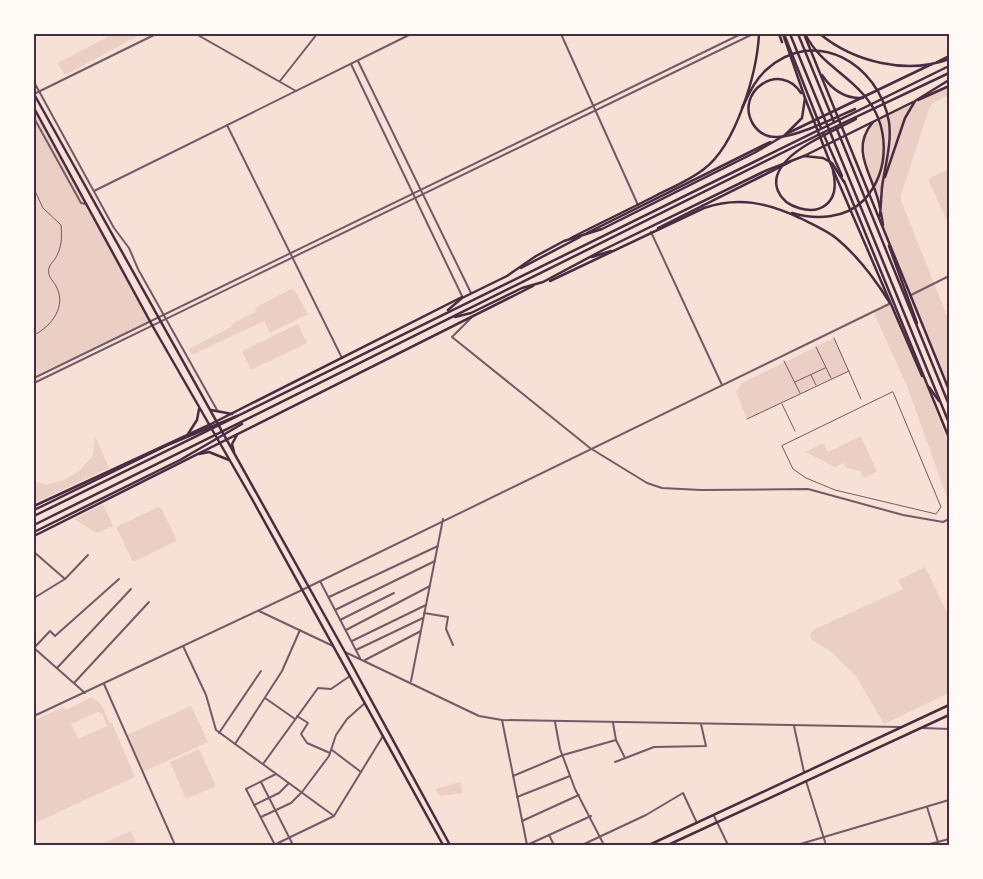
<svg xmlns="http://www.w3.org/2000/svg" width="983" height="879" font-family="Spectral,serif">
	<rect width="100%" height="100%" fill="#f7e1d7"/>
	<g fill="#ebcfc5" fill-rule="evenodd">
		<polygon points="113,34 134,34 136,37 65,75 58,63"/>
		<polygon points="949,86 949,95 933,103 929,109 900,198 949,321 949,390 883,226 878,200 861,146 866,130 874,121"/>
		<polygon points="34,108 149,321 34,376"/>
		<polygon points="949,169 949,225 928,179"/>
		<polygon points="293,288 308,314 270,333 264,321 192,355 189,349 231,327 233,323 255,312 257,307"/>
		<polygon points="894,302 949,445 949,503 907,386 873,311"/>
		<polygon points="298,324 307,343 251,370 242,351"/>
		<polygon points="834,338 849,371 747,419 736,392 742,383"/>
		<polygon points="95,436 109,468 34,503 34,481 47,485 64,480 79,471 93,456"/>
		<polygon points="861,436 877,472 863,478 860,471 845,467 844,463 835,467 806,452 823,443 828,452"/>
		<polygon points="103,504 113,526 97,533 74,519"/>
		<polygon points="158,507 161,508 176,538 176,541 135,561 132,560 117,529 118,526"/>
		<polygon points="925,567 949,617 949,693 884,724 856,676 829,650 811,639 810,634 815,629 903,589 898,580"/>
		<path d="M92,697L101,704L110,724L112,723L135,777L35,823L34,720L64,707L66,710ZM97,712L102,713L107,726L78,739L71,724Z"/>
		<polygon points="191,706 208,742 143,772 127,735"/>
		<polygon points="199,749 216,786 186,799 170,762"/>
		<polygon points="460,782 463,793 440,796 435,789"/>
		<polygon points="131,831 137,845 101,845 101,844"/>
	</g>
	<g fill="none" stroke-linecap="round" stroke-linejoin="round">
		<g stroke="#755966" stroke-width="1">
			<path d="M34,189L43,208L61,225C62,237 62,248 55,259C53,262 50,264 49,268C47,276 52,279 56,286C67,306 52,326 34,335"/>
			<polyline points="834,338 861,399"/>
			<polyline points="816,347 831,378"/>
			<polyline points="784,361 800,393"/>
			<polyline points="811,375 816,385"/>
			<polyline points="795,382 825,368"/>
			<polygon points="893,392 941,507 936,514 835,490 806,478 793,469 782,446"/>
			<polyline points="782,404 795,431"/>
			<polyline points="747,419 849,371"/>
		</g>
		<g stroke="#755966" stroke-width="2">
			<polyline points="196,34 296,91"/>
			<polyline points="561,34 638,205"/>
			<polyline points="358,61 471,293"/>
			<polyline points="351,64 462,296"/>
			<polyline points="280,81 317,34"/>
			<polyline points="34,94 156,34"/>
			<polyline points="227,125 342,358"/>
			<polyline points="94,191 411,34"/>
			<polyline points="651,232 722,385"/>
			<polyline points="472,317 452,337 590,448 647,483 662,488 701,490 808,489 903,515 943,522 949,519"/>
			<polyline points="34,552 65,579 88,555"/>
			<polyline points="320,581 360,658"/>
			<polyline points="329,597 438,546"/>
			<polyline points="34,598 65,579"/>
			<polyline points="335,610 435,561"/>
			<polyline points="259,611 333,646"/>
			<polyline points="424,613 448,617 446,629 453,645"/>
			<polyline points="340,620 394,593"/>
			<polyline points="346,630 430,586"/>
			<polyline points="352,641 426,605"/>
			<polyline points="183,646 206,695 216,730 334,816 383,736"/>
			<polyline points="34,648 50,631 55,636 119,579"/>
			<polyline points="34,648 85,693"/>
			<polyline points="356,650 423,618"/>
			<polyline points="345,652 479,716 502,720 900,727"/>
			<polyline points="365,660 421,631"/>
			<polyline points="57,668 131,589"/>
			<polyline points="411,681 443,519"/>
			<polyline points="74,683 149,602"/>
			<polyline points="265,698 295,719"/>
			<polyline points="297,716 308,723 301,734 307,743 330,753"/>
			<polyline points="502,720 527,845"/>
			<polyline points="555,722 560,749 575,789 604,845"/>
			<polyline points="613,723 616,740 625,758"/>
			<polyline points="794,726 804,772"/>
			<polyline points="923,728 949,729"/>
			<polyline points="219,733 261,671"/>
			<polyline points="235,744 282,671 300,630"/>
			<polyline points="332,750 361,772"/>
			<polyline points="615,762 654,747 706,746 701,724"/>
			<polyline points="263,764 318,688 331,689 350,676"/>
			<polyline points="513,776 563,755 616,740"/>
			<polyline points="806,781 826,845"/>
			<polyline points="261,782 293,845"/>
			<polyline points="517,797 570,776"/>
			<polyline points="254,805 279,793 289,783"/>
			<polyline points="927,807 939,845"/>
			<polyline points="261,817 291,803 302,792 329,756 336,735 347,719 365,703"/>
			<polyline points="522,821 579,795"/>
			<polyline points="549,835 554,845"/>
			<polyline points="276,844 334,816"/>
			<polyline points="275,845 246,789 276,774"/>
			<polyline points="527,845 591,816"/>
			<polyline points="582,845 646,815 683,793 697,823"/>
			<polyline points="797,845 949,800"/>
			<polyline points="926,845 949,839"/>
		</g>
		<g stroke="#755966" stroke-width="2">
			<polyline points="34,82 114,228 129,248 138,269 217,410"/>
			<polyline points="34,118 81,203 86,204"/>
			<polyline points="911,295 949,276"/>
			<polyline points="34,378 741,34"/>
			<polyline points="34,383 753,34"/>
			<polyline points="104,684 175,845"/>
			<polyline points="34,716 302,590 889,304"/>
			<polyline points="714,816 728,845"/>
		</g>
		<g stroke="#4a2c40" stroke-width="2.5">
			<polyline points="34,94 345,652 450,845"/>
			<polyline points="34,108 152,325 252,499 443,845"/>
			<polyline points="211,410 232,414"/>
			<polyline points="188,434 197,420 199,409"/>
			<polyline points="234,452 232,444 237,435"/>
			<polyline points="199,454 209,452 229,460"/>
			<polyline points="649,845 949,705"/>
			<polyline points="668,845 949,715"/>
		</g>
		<g stroke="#4a2c40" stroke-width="2.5">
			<polyline points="937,62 949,56"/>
			<path d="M822,75C832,90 845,99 863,98"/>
			<polyline points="918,100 949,86"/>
			<path d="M873,122C848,151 875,177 880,208"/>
			<polyline points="786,134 932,64"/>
			<polyline points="804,156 913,102"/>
			<polyline points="881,213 883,225"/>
			<polyline points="658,228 790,162"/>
			<polyline points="587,233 770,142"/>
			<polyline points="592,257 611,251"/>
			<polyline points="521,268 580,237"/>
			<polyline points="34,506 209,425 462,297"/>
			<polyline points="34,536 533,286"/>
		</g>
		<g stroke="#4a2c40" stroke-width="2.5">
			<polyline points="779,34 782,42"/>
			<polyline points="784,34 821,128"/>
			<polyline points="790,34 949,423"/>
			<polyline points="798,34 834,122"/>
			<polyline points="804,34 949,390"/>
			<path d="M820,34C854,62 907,75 949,59"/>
			<path d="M801,93C780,60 734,92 753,124C758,132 766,137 776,137C794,138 837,117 855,109"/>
			<polyline points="805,98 831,165 922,376"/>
			<path d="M742,108C749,94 754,81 766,70C815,25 879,64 889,122C892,143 885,166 882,187"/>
			<polyline points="836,127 949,405"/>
			<polyline points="823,133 842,176"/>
			<path d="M833,171C849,239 743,206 787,160C803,143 836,130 856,119"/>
			<polyline points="885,177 905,118 915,101 949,80"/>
			<polyline points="844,181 949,438"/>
			<path d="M792,213C816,220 845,219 864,200C891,170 890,124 863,94C843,71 821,64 805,34"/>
			<polyline points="880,216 882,187"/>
			<path d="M571,238C600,223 628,210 657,195C673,187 690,180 704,169C736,145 757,73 759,34"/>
			<polyline points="889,246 917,323"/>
			<path d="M550,281L704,208C739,196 767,203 800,218C812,224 826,230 836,238C858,256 875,279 890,303"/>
			<polyline points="448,310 462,298 507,276 536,256 564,241 602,229 754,153 785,135 802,118 805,98 783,34"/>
			<polyline points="455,317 471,313 522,288 543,282 603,250 765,171 804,156 823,158 832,163 844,182"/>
			<polyline points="929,387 939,401"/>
			<polyline points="34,510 170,444 237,416"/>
			<polyline points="34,516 949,66"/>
			<polyline points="34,525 820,134 949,73"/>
			<polyline points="34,532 180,460 242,424"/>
		</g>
	</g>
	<rect width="983" height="879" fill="none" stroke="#fffaf5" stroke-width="70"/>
	<rect x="35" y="35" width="913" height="809" fill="none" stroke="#4a2c40" stroke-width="2"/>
</svg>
